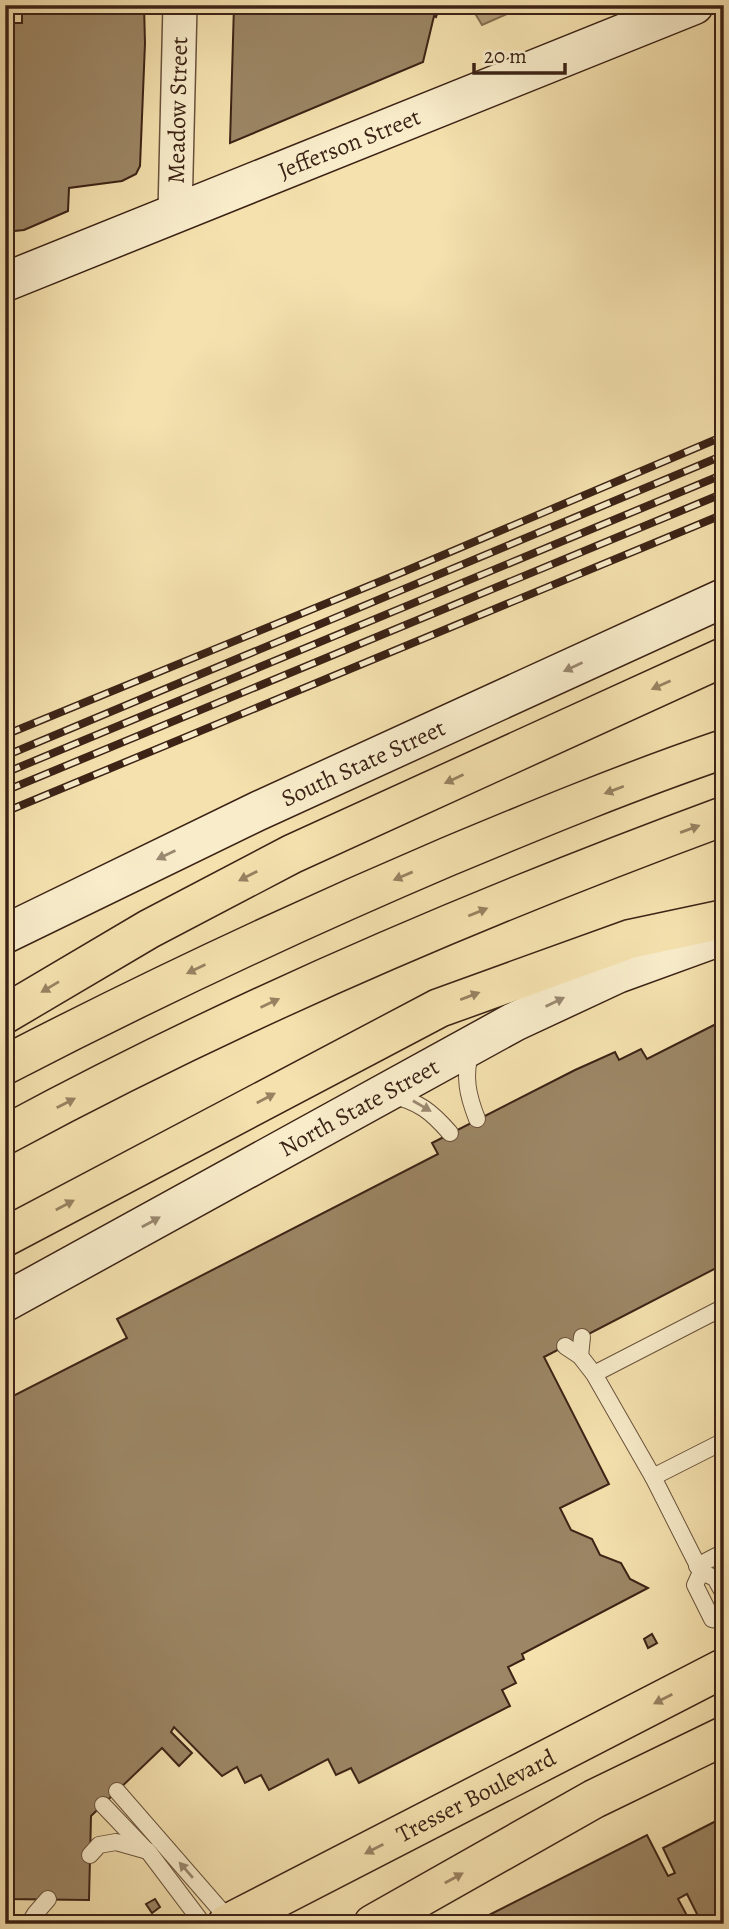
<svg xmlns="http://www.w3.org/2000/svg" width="729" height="1929" font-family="Alegreya,serif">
	<rect width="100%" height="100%" fill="#f4e1ae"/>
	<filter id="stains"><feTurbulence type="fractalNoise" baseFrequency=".00286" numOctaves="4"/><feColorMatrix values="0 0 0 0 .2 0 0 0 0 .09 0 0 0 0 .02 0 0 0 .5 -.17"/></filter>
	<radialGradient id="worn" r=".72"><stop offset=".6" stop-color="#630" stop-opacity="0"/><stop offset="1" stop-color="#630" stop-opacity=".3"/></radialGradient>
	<polygon fill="#b5a07a" stroke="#856e52" stroke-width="2" points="470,5 527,5 482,25"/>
	<g fill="#9c8665" stroke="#3c2316" stroke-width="2">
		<polygon points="22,5 144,5 145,43 140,166 136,174 122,181 69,188 68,211 24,230 5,232 5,10 14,10 14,23 22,23"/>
		<polygon points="234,5 440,5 436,17 434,16 423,62 230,143"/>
		<polygon points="724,1020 724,1264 544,1357 609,1484 560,1508 571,1530 592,1539 600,1555 621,1563 630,1579 648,1588 522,1654 524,1659 508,1667 516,1683 502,1690 510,1706 359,1783 351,1768 336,1775 328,1759 269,1790 261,1775 245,1783 237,1767 222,1776 174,1727 171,1732 192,1753 179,1766 162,1748 91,1816 89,1900 5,1899 5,1400 127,1338 117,1319 438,1154 432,1143 575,1070 615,1052 619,1060 641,1049 647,1059"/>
		<polygon points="652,1634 657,1643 648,1648 644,1639"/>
		<polygon points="724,1817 724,1924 702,1924 687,1894 678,1899 691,1923 689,1924 491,1924 487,1916 647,1835 668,1876 675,1873 663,1848"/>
		<polygon points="155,1899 160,1907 152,1913 146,1904"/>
	</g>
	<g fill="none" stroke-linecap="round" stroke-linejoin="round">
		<g stroke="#6a523c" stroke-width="18">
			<g id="lane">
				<path d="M471,1051C463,1076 468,1096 477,1119"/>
				<path d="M391,1095C419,1102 431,1111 450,1133"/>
				<polyline points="565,1346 580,1356 594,1374 653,1477"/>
				<polyline points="580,1356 582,1337"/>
				<polyline points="594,1374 724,1307"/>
				<polyline points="724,1441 653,1477 701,1572 715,1578 724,1594"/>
				<polyline points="697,1566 724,1552"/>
				<polyline points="701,1572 695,1585 712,1619 724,1621"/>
				<polyline points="117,1791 231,1922"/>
				<polyline points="103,1805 147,1851"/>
				<polyline points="90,1855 99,1845 116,1842 148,1851 203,1924"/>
				<polyline points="29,1924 35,1914 48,1899"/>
			</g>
		</g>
		<g stroke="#6a523c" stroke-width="36">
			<g id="street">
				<path id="s1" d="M175,213L180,5"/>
			</g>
		</g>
		<g stroke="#3c2316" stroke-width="41">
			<g id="secondary">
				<path id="s2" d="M5,282L694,5"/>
				<path id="s3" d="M5,934L258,811L724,598"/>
				<path id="s4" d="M5,1302L514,1022L617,974L724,935"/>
			</g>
		</g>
		<g stroke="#3c2316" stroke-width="41">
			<g id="primary">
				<path id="s5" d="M227,1924L724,1668"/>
				<polyline points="373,1924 594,1799 724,1736"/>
			</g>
		</g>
		<g stroke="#3c2316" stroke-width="41">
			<g id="highway">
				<polyline points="5,1014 149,929 292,854 724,657"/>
				<path d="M5,1065C150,990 297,921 447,857C538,819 630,781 724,749"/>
				<path d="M5,1135C236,1010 478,907 724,816"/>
				<polyline points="5,1237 439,1008 630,939 724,919"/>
			</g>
		</g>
		<use href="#lane" stroke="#f8ecca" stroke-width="16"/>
		<use href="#street" stroke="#f8ecca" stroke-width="33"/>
		<use href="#secondary" stroke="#f8ecca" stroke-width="38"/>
		<use href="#primary" stroke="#f4e1ae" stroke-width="38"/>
		<use href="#highway" stroke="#f4e1ae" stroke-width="38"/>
		<g stroke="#3c2316" stroke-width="8">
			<g id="rail">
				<polyline points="5,735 403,572 724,436"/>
				<polyline points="5,756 724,455"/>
				<polyline points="5,773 724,474"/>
				<polyline points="5,791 724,493"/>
				<polyline points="5,812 724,514"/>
			</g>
		</g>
		<use href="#rail" stroke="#f8ecca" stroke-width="5" stroke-dasharray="16" stroke-linecap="butt"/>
	</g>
	<defs><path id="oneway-solid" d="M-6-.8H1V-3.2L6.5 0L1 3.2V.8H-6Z" transform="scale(1.75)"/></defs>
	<g fill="#9a8870">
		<use href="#oneway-solid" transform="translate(573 667) rotate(155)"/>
		<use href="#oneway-solid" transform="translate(166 855) rotate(154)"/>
		<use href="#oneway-solid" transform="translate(555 1002) rotate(-26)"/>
		<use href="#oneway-solid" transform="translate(422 1106) rotate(30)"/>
		<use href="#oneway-solid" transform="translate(151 1222) rotate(-29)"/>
		<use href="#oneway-solid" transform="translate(186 1870) rotate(-131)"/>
	</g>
	<g fill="#988262">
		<use href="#oneway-solid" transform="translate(661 685) rotate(156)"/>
		<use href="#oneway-solid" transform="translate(454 779) rotate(155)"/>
		<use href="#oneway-solid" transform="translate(614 790) rotate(159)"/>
		<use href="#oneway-solid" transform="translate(690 829) rotate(-20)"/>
		<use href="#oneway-solid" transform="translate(248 876) rotate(153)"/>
		<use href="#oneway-solid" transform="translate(403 876) rotate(157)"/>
		<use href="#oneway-solid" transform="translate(478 912) rotate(-22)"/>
		<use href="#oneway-solid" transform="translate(196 969) rotate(154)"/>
		<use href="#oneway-solid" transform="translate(50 987) rotate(149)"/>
		<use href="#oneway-solid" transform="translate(470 996) rotate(-21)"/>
		<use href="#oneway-solid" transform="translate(270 1003) rotate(-25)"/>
		<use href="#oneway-solid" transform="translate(266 1098) rotate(-28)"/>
		<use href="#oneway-solid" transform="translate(66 1103) rotate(-27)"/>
		<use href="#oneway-solid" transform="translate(65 1205) rotate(-28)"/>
		<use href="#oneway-solid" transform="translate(663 1699) rotate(153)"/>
		<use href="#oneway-solid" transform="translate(374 1849) rotate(153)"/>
		<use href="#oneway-solid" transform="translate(454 1878) rotate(-29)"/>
	</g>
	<g text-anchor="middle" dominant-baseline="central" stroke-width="6" stroke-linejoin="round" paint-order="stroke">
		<g font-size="24" fill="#3c2316" stroke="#f8ecca">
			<text stroke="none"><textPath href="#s1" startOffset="103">Meadow Street</textPath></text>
			<text stroke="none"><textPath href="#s2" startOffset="371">Jefferson Street</textPath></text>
			<text stroke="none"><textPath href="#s3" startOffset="397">South State Street</textPath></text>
			<text stroke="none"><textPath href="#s4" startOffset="404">North State Street</textPath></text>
			<text stroke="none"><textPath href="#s5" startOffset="280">Tresser Boulevard</textPath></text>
		</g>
	</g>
	<rect width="729" height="1929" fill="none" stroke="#f4e1ae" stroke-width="28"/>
	<rect x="7" y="7" width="715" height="1915" fill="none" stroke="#3c2316" stroke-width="3.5"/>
	<rect x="14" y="14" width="701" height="1901" fill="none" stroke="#3c2316" stroke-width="2"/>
	<path d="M474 63v10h91v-10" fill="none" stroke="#3c2316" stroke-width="3.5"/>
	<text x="484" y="63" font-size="21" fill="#3c2316" stroke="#f8ecca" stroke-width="5" paint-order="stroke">20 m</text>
	<rect width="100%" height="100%" filter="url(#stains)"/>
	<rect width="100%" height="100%" fill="url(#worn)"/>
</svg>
